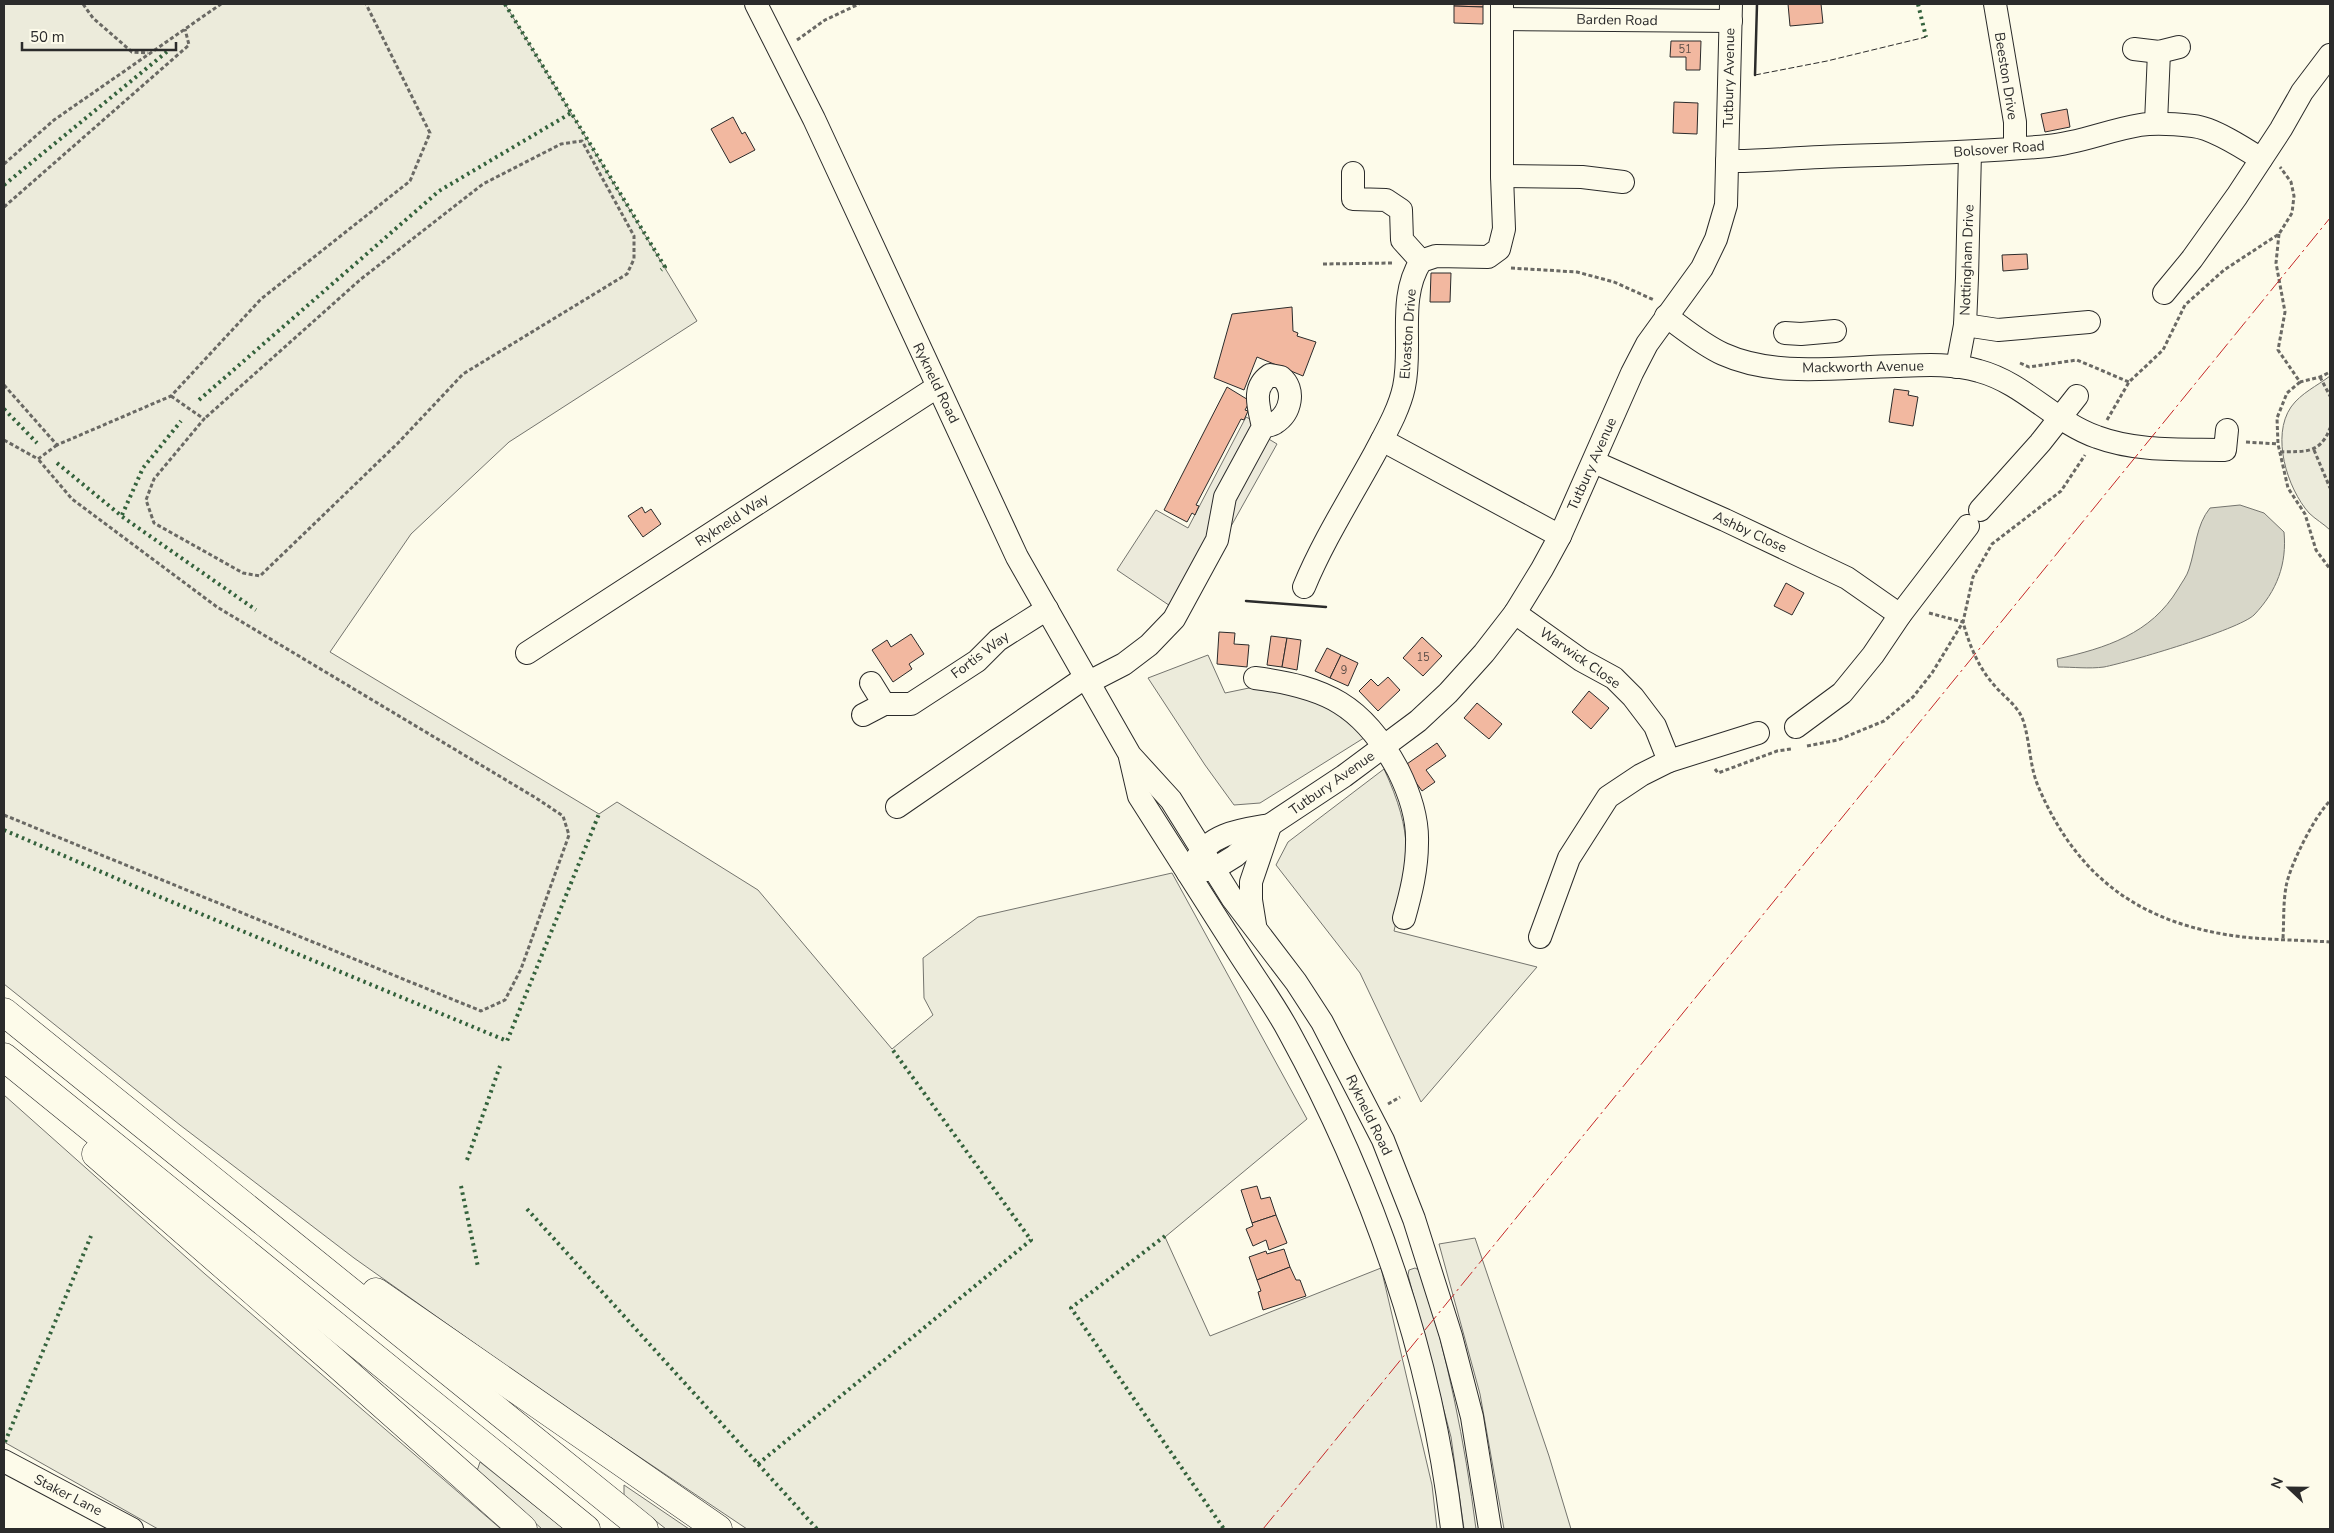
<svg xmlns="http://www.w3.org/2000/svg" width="2334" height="1533" font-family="'Nunito Sans',sans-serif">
	<rect width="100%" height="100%" fill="#fdfbea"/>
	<g fill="#ecebdb" stroke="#74746e">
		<polygon points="4,4 505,4 697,321 509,442 411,534 330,652 599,814 617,802 758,890 892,1049 933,1015 924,998 923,958 978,917 1172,873 1307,1119 1165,1237 1210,1336 1381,1268 1432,1485 1437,1529 747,1529 553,1399 354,1258 180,1125 4,984"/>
		<path d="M2330,376V530C2324,524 2315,519 2309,513C2287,488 2271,436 2291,407C2301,393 2317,386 2330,376Z"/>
		<polygon points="1208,655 1225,693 1249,688 1281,691 1301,695 1336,711 1367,736 1260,803 1234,805 1205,765 1148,678"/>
		<path d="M1384,769C1414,834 1410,863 1394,931L1537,967L1421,1102L1360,973L1276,865L1288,842Z"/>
		<polygon points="4,1095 205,1274 501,1529 158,1529 4,1442"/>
		<polygon points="1475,1238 1549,1456 1571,1529 1504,1529 1480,1394 1439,1244"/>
		<path d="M1415,1268L1421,1271C1447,1355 1465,1442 1476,1529H1464L1451,1437L1408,1275L1409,1270Z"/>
		<polygon points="480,1462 564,1529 542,1529 477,1471"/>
		<polygon points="624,1485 689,1529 666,1529 624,1496"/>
	</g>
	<polygon fill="#eceadb" stroke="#74746e" points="1246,417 1266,427 1262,435 1277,444 1182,614 1117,570 1156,510 1188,528"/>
	<path fill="#d8d7c9" stroke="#74746e" d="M2240,505L2264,513L2284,532C2287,564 2277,591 2254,615C2238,630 2129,662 2104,667C2089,669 2073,667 2058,667L2057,659C2106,648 2151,634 2178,589C2182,582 2187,576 2189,569C2196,548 2196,525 2210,508Z"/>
	<g fill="#f2b8a0" stroke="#2b2b2b">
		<polygon points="1454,4 1483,4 1483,7 1454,6"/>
		<polygon points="1788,4 1821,4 1823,23 1790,26"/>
		<polygon points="1454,6 1483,7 1483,24 1454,23"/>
		<polygon points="1671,41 1701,41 1700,70 1686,70 1686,57 1670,57"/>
		<polygon points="1674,102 1698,103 1697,134 1673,133"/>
		<polygon points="2067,109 2070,127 2045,132 2041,114"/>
		<polygon points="733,117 742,134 745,132 755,150 730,163 711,129"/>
		<polygon points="2027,254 2028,269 2003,271 2002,255"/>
		<polygon points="1431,273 1451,273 1450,302 1430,302"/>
		<polygon points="1292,307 1293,331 1298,333 1297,336 1316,342 1303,376 1257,357 1244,390 1214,378 1232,314"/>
		<polygon points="1227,387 1250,401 1245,410 1248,411 1244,420 1241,419 1196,505 1199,506 1195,515 1192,513 1187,522 1164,510"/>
		<polygon points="1894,389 1909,391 1908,395 1918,397 1913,426 1889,422"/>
		<polygon points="642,507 645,513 651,509 661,524 643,537 628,516"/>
		<polygon points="1786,583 1804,593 1792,615 1774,606"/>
		<polygon points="1219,632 1235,633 1234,644 1249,645 1247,667 1217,664"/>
		<polygon points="911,634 924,654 909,664 912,669 893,682 872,650 887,640 891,647"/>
		<polygon points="1271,636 1287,638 1282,667 1267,665"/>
		<polygon points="1422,637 1442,656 1423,676 1403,658"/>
		<polygon points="1287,638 1301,640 1297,670 1282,667"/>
		<polygon points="1327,648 1341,655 1330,678 1315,671"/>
		<polygon points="1341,655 1358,663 1348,686 1330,678"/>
		<polygon points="1388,677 1400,690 1378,711 1359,691 1371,679 1378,686"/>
		<polygon points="1589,691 1609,708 1591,729 1572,712"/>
		<polygon points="1477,703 1502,724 1489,739 1464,718"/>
		<polygon points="1437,743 1446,756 1426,770 1435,782 1422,791 1404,766"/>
		<polygon points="1257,1186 1261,1199 1270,1197 1276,1215 1252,1223 1241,1190"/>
		<polygon points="1276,1215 1287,1243 1269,1250 1266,1240 1253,1246 1246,1229 1253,1226 1252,1223"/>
		<polygon points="1284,1249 1290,1267 1257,1280 1249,1257 1266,1251 1267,1254"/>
		<polygon points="1290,1267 1296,1280 1300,1280 1306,1296 1263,1310 1258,1292 1261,1291 1257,1280"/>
	</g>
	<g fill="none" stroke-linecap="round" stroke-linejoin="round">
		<g stroke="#2b2b2b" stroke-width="24">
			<g id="minor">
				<polyline points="756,4 814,119 1017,557 1130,755 1171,800 1232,898 1296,982 1322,1022 1383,1140 1414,1219 1451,1336 1472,1417 1490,1529"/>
				<polyline points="1995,4 2015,122 2015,148"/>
				<polyline points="1502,19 1731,21"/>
				<polyline points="2134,49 2159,52 2179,47"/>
				<polyline points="2156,123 2159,52"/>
				<path d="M1727,161C1758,162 1789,158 1821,157C1897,154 1972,153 2048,146C2080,143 2109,130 2140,125C2157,122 2176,124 2193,126C2213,128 2244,148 2261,159"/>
				<polyline points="1353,173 1353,199 1386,200 1401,210 1402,240 1421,261"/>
				<polyline points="1502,176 1582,177 1623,182"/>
				<polyline points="2164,293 2192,259 2237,196 2281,129 2302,92 2330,55"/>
				<path d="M1666,316C1684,329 1703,345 1723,354C1776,378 1840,367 1896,366C1923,365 1952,363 1979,371C2024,383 2054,422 2097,437C2137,452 2183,449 2225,450L2227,430"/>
				<polyline points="1965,325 1998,330 2089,322"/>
				<polyline points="1785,333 1801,334 1835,331"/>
				<polyline points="1957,367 1965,325 1967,278 1970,152"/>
				<polyline points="1382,440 1560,536"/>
				<polyline points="1594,462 1725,520 1847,578 1900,615"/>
				<polyline points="1980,510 2040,443 2077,396"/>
				<path d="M1304,587C1323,541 1351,497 1375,453C1386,432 1399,410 1404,387C1413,346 1397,298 1421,261L1436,256L1488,257L1499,249L1504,229L1502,176V4"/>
				<polyline points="1515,613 1581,660 1614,678 1633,697 1655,726 1669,761"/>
				<polyline points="527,653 937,387"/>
				<path d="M1255,678C1326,687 1363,705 1398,770C1409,792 1418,818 1417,843C1417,869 1411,893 1404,918"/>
				<path d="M1089,682L1124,664L1149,645L1174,619L1217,540L1225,497L1263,427C1259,407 1251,388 1270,375L1281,377C1296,389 1291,413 1275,423C1272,425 1267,426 1263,427"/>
				<polyline points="884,704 911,704 977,661 998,640 1047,609"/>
				<polyline points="863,715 884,704 871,683"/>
				<polyline points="1796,727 1842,693 1873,655 1900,615 1968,526"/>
				<path d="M1130,757L1139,796C1172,847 1204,899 1237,950C1254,977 1274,1004 1289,1032C1373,1185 1432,1356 1452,1529"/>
				<polyline points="897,807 1086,677"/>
				<path d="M1195,861C1210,833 1241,830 1270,825"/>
				<polyline points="1188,873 1214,869 1235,856 1270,825 1344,776 1418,721 1448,693 1484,653 1515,613 1542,569 1560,536 1632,373 1647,344 1702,268 1716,239 1726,205 1731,4"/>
				<polyline points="1255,925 1251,900 1251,882 1270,826"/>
				<polyline points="1540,937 1569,858 1608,797 1641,775 1669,761 1758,733"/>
				<polyline points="4,1461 132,1529"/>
			</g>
		</g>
		<g stroke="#2b2b2b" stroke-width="29">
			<g id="highway">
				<polyline points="4,1012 644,1529"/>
				<polyline points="4,1057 586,1529"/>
				<polyline points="96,1154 336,1363 523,1529"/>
				<polyline points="376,1292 718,1529"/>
			</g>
		</g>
		<g stroke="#6a6964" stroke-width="3" stroke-dasharray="4 2.5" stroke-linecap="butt">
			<polyline points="83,4 93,18 132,52 148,53"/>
			<polyline points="797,40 825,20 859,4"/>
			<polyline points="4,164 54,120 221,4"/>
			<polyline points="4,207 189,45 185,29"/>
			<polyline points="2279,234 2276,263 2285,312 2278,350 2300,382 2320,377 2330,372"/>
			<polyline points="1323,264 1393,263"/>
			<polyline points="1511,268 1577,272 1614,282 1654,300"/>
			<polyline points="2020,363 2029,367 2077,360 2129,382"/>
			<polyline points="2320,377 2330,396"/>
			<polyline points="2300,382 2287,393 2277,418 2278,444 2288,488 2305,514 2316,550 2330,569"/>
			<polyline points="4,385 57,445 171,396 261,299 410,181 430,133 366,4"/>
			<polyline points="171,396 204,419 154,479 146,500 154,523 243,573 260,576 398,443 463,374 627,274 634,259 634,236 582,141 561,144 483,184 361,279 204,419"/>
			<polyline points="2107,420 2129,382 2163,350 2185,305 2224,270 2279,234 2292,213 2294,196 2291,182 2280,167"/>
			<polyline points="4,440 38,459 57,445"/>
			<polyline points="2246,442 2278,444"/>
			<polyline points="2314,450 2330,488"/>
			<path d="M2280,452C2304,451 2320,455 2330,428"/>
			<path d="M1929,613L1963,622C1969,644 1978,667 1994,685C2005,698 2019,706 2024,723C2030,744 2030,767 2038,786C2078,880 2143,925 2243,937C2272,940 2301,940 2330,942"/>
			<polyline points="1807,746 1838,740 1884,721 1913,697 1932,673 1963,622 1973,577 1992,544 2061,491 2085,455"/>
			<polyline points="1715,769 1718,773 1777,751 1791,749"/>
			<polyline points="4,815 481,1011 505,1000 521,969 569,835 563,816 536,798 217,607 72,499 38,459"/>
			<path d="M2283,938C2284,922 2283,904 2286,887C2289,867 2315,815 2330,801"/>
			<polyline points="1388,1104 1400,1097"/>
		</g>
		<use href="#minor" stroke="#fdfbea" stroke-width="22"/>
		<use href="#highway" stroke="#fdfbea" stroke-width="28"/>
		<g stroke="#34623c" stroke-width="4" stroke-dasharray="2.5 4" stroke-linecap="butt">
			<polyline points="505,4 665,267 661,270"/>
			<polyline points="1918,4 1926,37"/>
			<polyline points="4,185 169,50"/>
			<polyline points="199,400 439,191 571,113"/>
			<polyline points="4,409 37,443"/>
			<polyline points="57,463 124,518 256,610"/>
			<polyline points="122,515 143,468 181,421"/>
			<polyline points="4,830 141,889 507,1041 599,814"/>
			<polyline points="467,1160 500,1066"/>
			<polyline points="461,1186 478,1267"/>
			<polyline points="527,1209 817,1529"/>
			<polyline points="1165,1236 1071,1308 1224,1529"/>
			<polyline points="5,1442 91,1236"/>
			<polyline points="758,1464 1031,1240 892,1049"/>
		</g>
		<polyline stroke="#2b2b2b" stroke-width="1" stroke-dasharray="6 2.5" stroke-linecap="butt" points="1755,75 1827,61 1926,37"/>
		<g stroke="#2b2b2b" stroke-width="2.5">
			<polyline points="1755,75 1757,4"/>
			<polyline points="1246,601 1326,607"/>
		</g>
		<polyline stroke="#c62828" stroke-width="1" stroke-dasharray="18 4 2.5 4" stroke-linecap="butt" points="1263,1529 2330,218"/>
	</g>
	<g text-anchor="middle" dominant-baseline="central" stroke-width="4" stroke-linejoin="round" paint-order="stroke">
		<g font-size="11" fill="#5d4e48">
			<text x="1685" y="49">51</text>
			<text x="1423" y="657">15</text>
			<text x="1344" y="670">9</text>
		</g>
		<g font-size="14" fill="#2b2b2b" stroke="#fdfbea">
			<text transform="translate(1617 20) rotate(1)">Barden Road</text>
			<text transform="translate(2006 76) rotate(81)">Beeston Drive</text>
			<text transform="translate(1729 78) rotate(-89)">Tutbury Avenue</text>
			<text transform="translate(1999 149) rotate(-4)">Bolsover Road</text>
			<text transform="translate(1967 260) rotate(-88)">Nottingham Drive</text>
			<text transform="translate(1408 334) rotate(-86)">Elvaston Drive</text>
			<text transform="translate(1863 367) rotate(-1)">Mackworth Avenue</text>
			<text transform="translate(936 383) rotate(64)">Rykneld Road</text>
			<text transform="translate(1592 464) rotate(-66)">Tutbury Avenue</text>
			<text transform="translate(732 520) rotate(-33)">Rykneld Way</text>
			<text transform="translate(1750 532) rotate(25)">Ashby Close</text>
			<text transform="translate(980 655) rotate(-37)">Fortis Way</text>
			<text transform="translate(1580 658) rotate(35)">Warwick Close</text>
			<text transform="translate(1332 783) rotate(-35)">Tutbury Avenue</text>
			<text transform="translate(1369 1115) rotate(64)">Rykneld Road</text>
			<text transform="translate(68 1495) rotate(27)">Staker Lane</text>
		</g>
	</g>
	<rect width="2334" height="1533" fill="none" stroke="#2b2b2b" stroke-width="10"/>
	<g transform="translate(2289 1488) rotate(292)" stroke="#fdfbea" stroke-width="4" paint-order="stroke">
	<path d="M0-4L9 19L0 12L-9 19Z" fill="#2b2b2b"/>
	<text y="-8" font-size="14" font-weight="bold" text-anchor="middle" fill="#2b2b2b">N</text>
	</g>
	<path d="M22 42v8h154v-8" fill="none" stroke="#2b2b2b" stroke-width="2.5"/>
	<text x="30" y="42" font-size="15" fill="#2b2b2b" stroke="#fdfbea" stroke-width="4" paint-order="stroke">50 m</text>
</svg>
